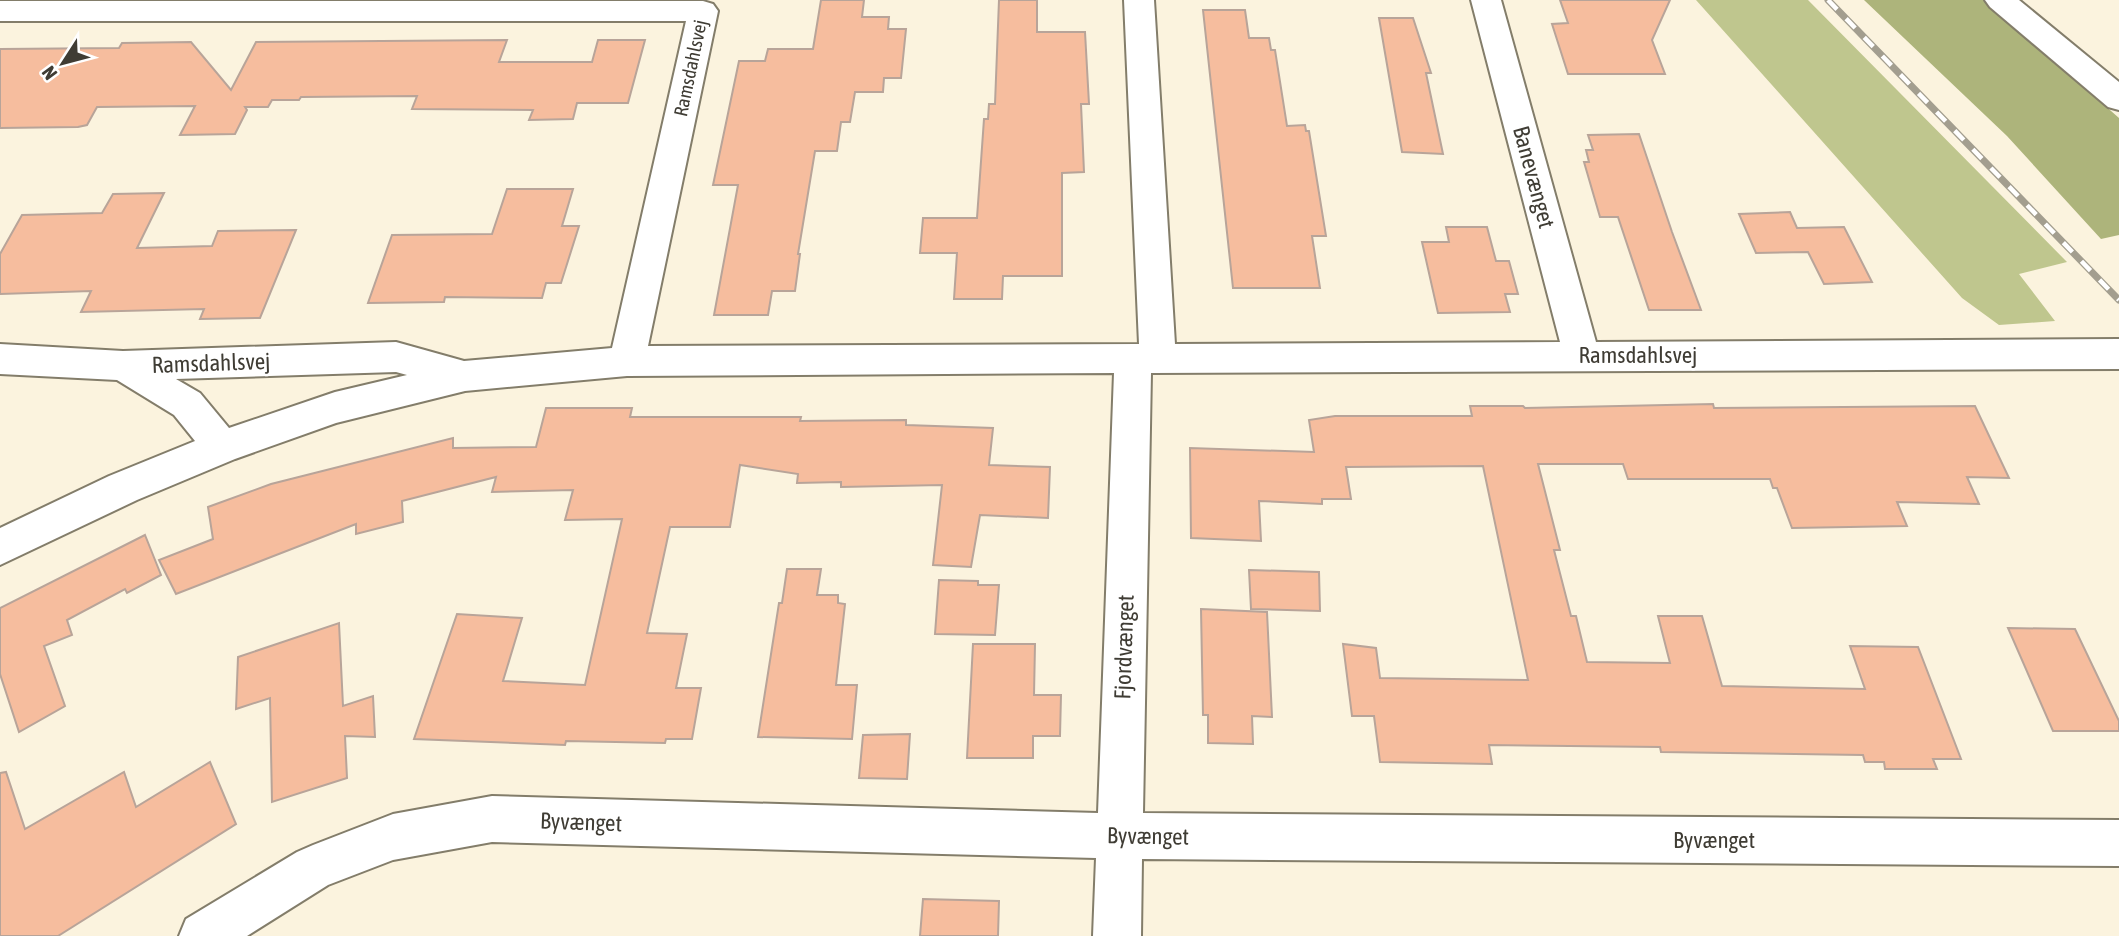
<svg xmlns="http://www.w3.org/2000/svg" width="2119" height="936" font-family="'Asap Condensed',sans-serif">
	<rect width="100%" height="100%" fill="#fbf3de"/>
	<polygon fill="#bfc68e" points="1696,0 1808,0 2067,262 2019,274 2055,321 1999,325 1962,298"/>
	<polygon fill="#adb47b" points="1864,0 1985,0 2119,118 2119,235 2101,239 2007,136"/>
	<g fill="#f6bd9e" stroke="#b8a499" stroke-width="2">
		<polygon points="821,0 864,0 862,17 889,17 888,29 906,29 901,78 884,78 883,92 855,92 850,122 841,122 837,151 815,151 798,254 800,254 795,291 772,291 768,315 714,315 738,185 713,185 739,61 765,61 768,49 813,49"/>
		<polygon points="999,0 1037,0 1037,32 1085,32 1089,104 1081,104 1084,172 1062,173 1062,276 1003,276 1002,299 954,299 957,253 920,253 923,218 977,218 984,119 988,119 989,104 995,104"/>
		<polygon points="1560,0 1670,0 1652,40 1665,74 1568,74 1552,24 1568,23"/>
		<polygon points="1203,10 1245,10 1249,38 1269,38 1271,50 1275,50 1287,126 1305,125 1306,131 1309,131 1326,236 1312,236 1320,288 1233,288"/>
		<polygon points="1379,18 1413,18 1431,73 1426,73 1443,154 1402,152"/>
		<polygon points="507,40 499,62 592,62 598,40 645,40 628,103 577,103 573,119 529,120 533,110 412,109 417,96 301,97 299,100 272,100 268,107 245,107 247,110 235,134 180,135 195,106 97,107 87,125 78,127 0,128 0,49 119,48 122,43 191,42 231,90 256,42"/>
		<polygon points="1639,134 1672,232 1701,310 1649,310 1618,217 1600,217 1584,162 1589,162 1586,150 1593,150 1588,135"/>
		<polygon points="507,189 573,189 562,226 579,226 561,283 546,283 542,298 445,297 444,302 368,303 392,235 492,234"/>
		<polygon points="164,193 137,248 212,246 218,231 296,230 260,318 200,319 204,309 81,312 91,291 0,294 0,254 22,215 102,213 113,194"/>
		<polygon points="1790,212 1797,228 1844,227 1872,282 1824,284 1808,252 1756,253 1739,214"/>
		<polygon points="1446,227 1487,227 1496,261 1509,261 1518,294 1505,294 1510,312 1438,313 1422,242 1449,242"/>
		<polygon points="1713,404 1714,408 1975,406 2009,478 1967,477 1979,504 1897,502 1907,526 1792,528 1777,488 1773,488 1770,479 1628,479 1623,464 1538,464 1560,550 1554,550 1571,616 1576,616 1587,662 1670,663 1658,616 1702,616 1722,686 1865,689 1850,646 1918,647 1961,759 1933,759 1937,769 1885,769 1884,762 1865,762 1863,755 1661,752 1660,747 1489,745 1492,764 1380,762 1374,716 1352,716 1343,644 1376,648 1380,678 1528,680 1483,466 1346,467 1351,499 1322,499 1322,504 1259,501 1261,541 1191,538 1190,448 1314,452 1309,420 1335,416 1472,416 1470,406 1523,406 1525,408"/>
		<polygon points="546,408 632,408 630,417 801,417 800,421 906,420 906,425 993,428 989,465 1050,467 1048,518 980,515 971,567 933,565 942,485 841,487 841,482 797,483 798,474 740,465 730,527 670,527 647,633 687,634 676,688 701,688 692,739 666,739 665,743 566,741 565,745 414,739 457,614 522,618 503,681 585,685 622,519 565,520 573,490 492,492 496,477 402,501 403,522 356,534 356,524 176,594 159,560 213,539 208,507 271,484 453,438 453,448 536,447"/>
		<polygon points="145,535 161,575 127,593 125,589 67,620 72,635 44,646 65,706 19,732 0,674 0,608"/>
		<polygon points="787,569 821,569 817,595 838,595 838,603 845,604 836,685 857,685 852,739 758,737 779,603 782,603"/>
		<polygon points="1249,570 1319,572 1320,611 1251,609"/>
		<polygon points="939,580 978,581 978,585 999,585 995,635 935,634"/>
		<polygon points="1201,609 1267,612 1272,717 1252,716 1253,744 1208,743 1208,715 1203,715"/>
		<polygon points="339,623 343,706 373,696 375,737 345,736 347,778 272,802 270,698 236,709 238,657"/>
		<polygon points="2008,628 2075,629 2119,721 2119,731 2053,731"/>
		<polygon points="973,644 1035,644 1034,695 1061,695 1060,736 1033,736 1033,758 967,758"/>
		<polygon points="910,734 907,779 859,778 863,735"/>
		<polygon points="210,762 236,824 58,936 0,936 0,773 6,772 25,829 124,772 136,807"/>
		<polygon points="923,899 999,901 998,936 920,936"/>
	</g>
	<g fill="none" stroke-linecap="round" stroke-linejoin="round">
		<g stroke="#837d6a" stroke-width="4">
			<g id="minor">
				<path d="M1124,0H1154L1175,344L1560,342L1471,0H1501L1596,342L2119,339V369L1151,373L1143,813L2119,820V866L1142,859L1141,936H1093L1096,858L492,842L393,860L328,885L247,936H179L186,919L297,852L313,845L393,814L492,796L1098,813L1114,373L627,376L465,391L336,423L235,459L137,500L0,565V528L109,476L195,441L174,415L117,380L0,374V344L123,351L396,342L464,361L612,348L686,21H0V1H703L713,4L718,11L648,346L1139,344ZM396,372L407,375L335,392L229,428L200,393L176,379Z"/>
				<polygon points="1985,0 2019,0 2119,82 2119,110 2108,107 1990,7"/>
			</g>
		</g>
		<use href="#minor" fill="#fff" fill-rule="evenodd"/>
		<g stroke="#a39e8f" stroke-width="7">
			<polyline id="rail" points="1828,0 2119,300"/>
		</g>
		<use href="#rail" stroke="#fff" stroke-width="4.5" stroke-dasharray="13" stroke-linecap="butt"/>
	</g>
	<g text-anchor="middle" dominant-baseline="central" stroke-width="5" stroke-linejoin="round" paint-order="stroke">
		<g font-size="19" fill="#3f3c34" stroke="#fff">
			<text transform="translate(690 68) rotate(-78)">Ramsdahlsvej</text>
		</g>
		<g font-size="23" fill="#3f3c34" stroke="#fff">
			<text transform="translate(1534 177) rotate(75)">Banevænget</text>
			<text x="1638" y="355">Ramsdahlsvej</text>
			<text transform="translate(211 363) rotate(-2)">Ramsdahlsvej</text>
			<text transform="translate(1124 647) rotate(-88)">Fjordvænget</text>
			<text transform="translate(581 822) rotate(2)">Byvænget</text>
			<text transform="translate(1148 836) rotate(1)">Byvænget</text>
			<text x="1714" y="840">Byvænget</text>
		</g>
	</g>
	<g transform="translate(63 63) rotate(234)" stroke="#ffffff" stroke-width="5" paint-order="stroke">
	<path d="M0-5L12 26L0 18L-12 26Z" fill="#3f3c34"/>
	<text y="-10" font-size="19" font-weight="bold" text-anchor="middle" fill="#3f3c34">N</text>
	</g>
</svg>
